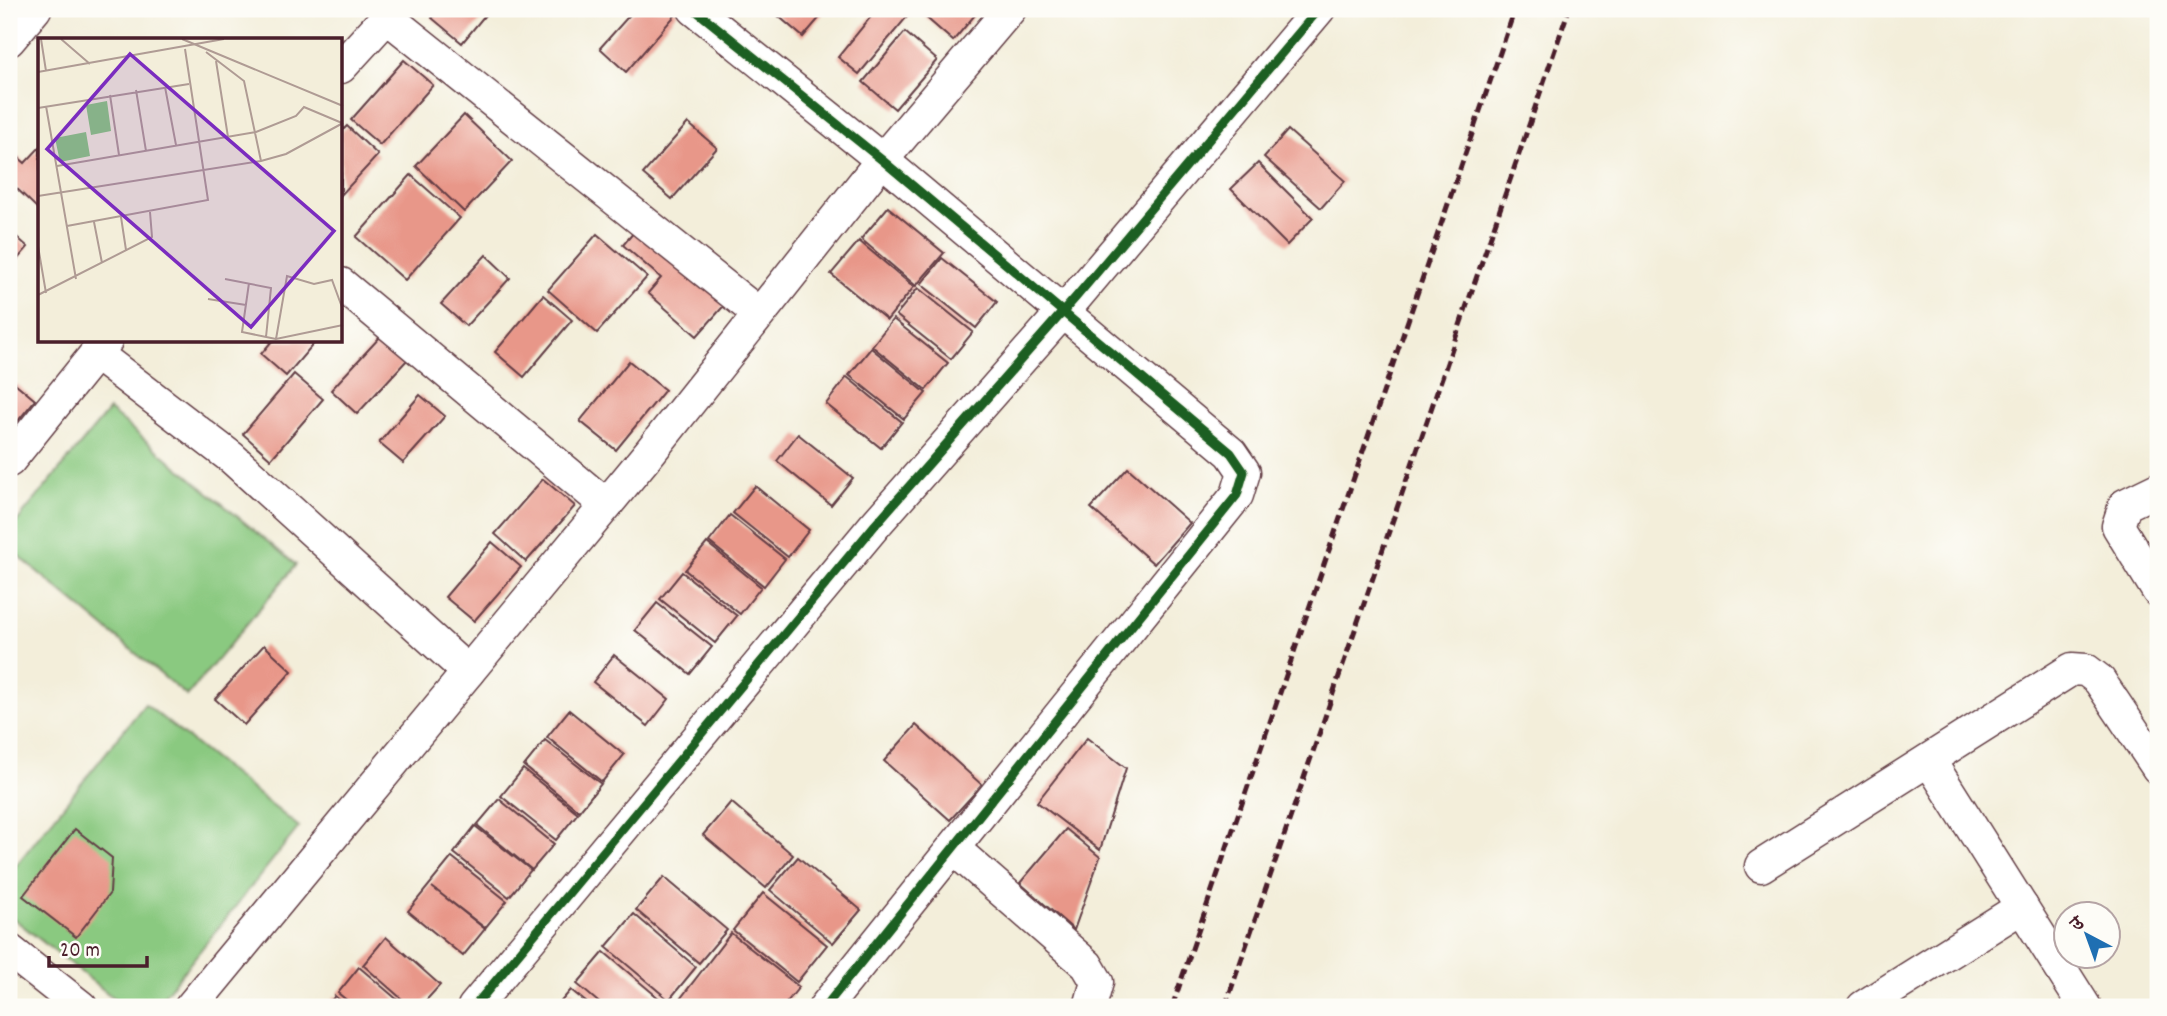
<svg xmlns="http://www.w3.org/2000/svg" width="2167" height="1016" font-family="Dekko,'Playpen Sans Deva',sans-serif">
	<rect width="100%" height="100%" fill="#fdfcf7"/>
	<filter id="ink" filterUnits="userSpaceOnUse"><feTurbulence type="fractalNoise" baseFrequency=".0143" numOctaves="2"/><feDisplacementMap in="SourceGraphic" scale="14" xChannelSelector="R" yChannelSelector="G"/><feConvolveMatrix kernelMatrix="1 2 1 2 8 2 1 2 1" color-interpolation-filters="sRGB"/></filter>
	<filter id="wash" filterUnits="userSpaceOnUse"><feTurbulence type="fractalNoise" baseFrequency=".00686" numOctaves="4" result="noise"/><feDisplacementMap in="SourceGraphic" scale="28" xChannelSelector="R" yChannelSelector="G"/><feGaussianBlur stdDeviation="1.57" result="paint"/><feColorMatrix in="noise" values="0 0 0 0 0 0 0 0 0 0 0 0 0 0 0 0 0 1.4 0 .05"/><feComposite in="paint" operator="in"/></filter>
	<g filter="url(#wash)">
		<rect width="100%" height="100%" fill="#f3eeda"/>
		<g fill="#8ac980" stroke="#6a7456" stroke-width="2">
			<polygon points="109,410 296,565 187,696 9,548 9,531"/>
			<polygon points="145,704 299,827 155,1007 125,1007 9,915 9,874"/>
		</g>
		<g id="blocks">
			<g fill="#e89789">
				<polygon points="440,9 490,9 462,43 432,18"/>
				<polygon points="635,9 674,9 678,12 626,72 600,48"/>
				<polygon points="780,9 827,9 803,37 776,14"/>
				<polygon points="877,9 907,9 911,12 859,74 838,57"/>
				<polygon points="924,9 980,9 953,41 921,13"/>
				<polygon points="905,32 937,60 895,109 863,82"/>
				<polygon points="404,60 433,85 380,145 351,120"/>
				<polygon points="464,115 512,161 464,212 416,166"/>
				<polygon points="688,123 717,148 672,199 643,174"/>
				<polygon points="347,126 378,155 341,195 341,132"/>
				<polygon points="1288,130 1345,181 1321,208 1264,157"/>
				<polygon points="40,147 40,211 9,181 9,151 10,150 25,163"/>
				<polygon points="1258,163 1313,218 1287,245 1231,189"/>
				<polygon points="411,175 460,218 405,280 356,237"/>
				<polygon points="888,207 944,253 916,286 861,239"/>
				<polygon points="641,224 729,300 697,336 648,293 661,278 623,245"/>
				<polygon points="9,230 28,247 9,269"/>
				<polygon points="597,234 647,277 597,333 548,290"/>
				<polygon points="859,241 914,287 887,320 831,274"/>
				<polygon points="486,255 510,278 466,326 441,304"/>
				<polygon points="942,258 997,302 976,328 921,284"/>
				<polygon points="918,288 973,332 951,359 896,315"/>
				<polygon points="543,295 572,320 524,377 495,352"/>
				<polygon points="893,319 948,363 926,390 872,346"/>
				<polygon points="381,336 407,360 357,414 331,390"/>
				<polygon points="272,341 316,341 286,376 261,354"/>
				<polygon points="871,348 926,393 904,419 849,375"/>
				<polygon points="629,361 665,390 616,450 580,421"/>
				<polygon points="294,374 323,399 271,459 243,434"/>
				<polygon points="847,377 902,422 881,448 826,404"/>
				<polygon points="9,378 35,400 9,432"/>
				<polygon points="420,395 445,416 403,463 379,443"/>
				<polygon points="798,434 853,478 831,505 777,461"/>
				<polygon points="1128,468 1190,523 1154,564 1091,508"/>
				<polygon points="543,479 575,506 526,562 495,534"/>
				<polygon points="755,486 809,530 788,557 733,513"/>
				<polygon points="730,515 785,559 764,586 709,542"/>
				<polygon points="492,542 521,567 474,621 445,597"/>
				<polygon points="707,543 761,587 740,614 685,570"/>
				<polygon points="682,572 737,616 715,643 660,599"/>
				<polygon points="657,603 712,647 690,674 635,630"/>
				<polygon points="264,645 292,671 244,725 215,699"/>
				<polygon points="614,655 669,699 648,726 593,682"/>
				<polygon points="569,710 624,755 602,782 547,737"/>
				<polygon points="916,725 982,785 950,820 884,761"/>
				<polygon points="1087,738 1126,768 1100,850 1037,802"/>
				<polygon points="545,740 601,784 579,811 524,766"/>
				<polygon points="523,769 578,813 556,840 501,796"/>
				<polygon points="499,799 554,844 532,870 477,825"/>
				<polygon points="731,802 793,855 766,888 703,835"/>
				<polygon points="475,826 531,870 509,897 454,853"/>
				<polygon points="75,829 112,858 110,893 76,937 23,896"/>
				<polygon points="1066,829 1100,857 1074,930 1020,883"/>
				<polygon points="452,857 507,901 485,928 432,887 485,929 463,956 408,911"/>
				<polygon points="798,857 861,910 833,943 770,890"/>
				<polygon points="664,877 727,930 699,963 636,910"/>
				<polygon points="763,893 827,945 797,982 733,930"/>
				<polygon points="634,914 696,967 669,1000 606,947"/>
				<polygon points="731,933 799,987 783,1007 674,1007"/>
				<polygon points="386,937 440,985 420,1007 411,1007 363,965"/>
				<polygon points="604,952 667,1005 665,1007 604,1007 577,984"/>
				<polygon points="359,967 406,1007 355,1007 338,993"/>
				<polygon points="571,990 592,1007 556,1007"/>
				<polygon points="335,996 348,1007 326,1007"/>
			</g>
		</g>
	</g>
	<g filter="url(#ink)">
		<use href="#blocks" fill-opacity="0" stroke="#633e45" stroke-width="2"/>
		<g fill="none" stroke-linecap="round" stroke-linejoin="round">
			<g stroke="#633e45" stroke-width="35">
				<g id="minor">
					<polyline points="694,9 882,160 1231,453 1244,472 1237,495 825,1007"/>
					<polyline points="387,17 759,314"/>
					<polyline points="9,40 35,9"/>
					<polyline points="341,67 394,9"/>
					<polyline points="341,284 606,505"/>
					<polyline points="96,354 232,458 468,672"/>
					<polyline points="9,461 106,341"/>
					<polyline points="2158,489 2125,505 2118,526 2158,591"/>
					<polyline points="1929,760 2085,1007"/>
					<polyline points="954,849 1087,965 1097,982 1090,1007"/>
					<polyline points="1761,866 2072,669 2086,670 2099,680 2158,768"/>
					<polyline points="9,950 81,1007"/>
					<polyline points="191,1007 650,452 882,160 1010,9"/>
					<polyline points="474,1007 875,525 1076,297 1319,9"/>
					<polyline points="1863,1007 2022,907"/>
				</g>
			</g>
			<use href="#minor" stroke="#fff" stroke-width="32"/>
			<g stroke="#4a1f2b" stroke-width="5" stroke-dasharray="10 5" stroke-linecap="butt">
				<polyline points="1172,1007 1515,9"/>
				<polyline points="1225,1007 1569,9"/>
			</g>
			<g stroke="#fdfcf7" stroke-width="13">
				<g id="cycleway">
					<polyline points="694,9 882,160 1231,453 1244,472 1237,495 825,1007"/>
					<polyline points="474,1007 875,525 1076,297 1319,9"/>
				</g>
			</g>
			<use href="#cycleway" stroke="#1b5e20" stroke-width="9"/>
		</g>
	</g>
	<g transform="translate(38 38)">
		<rect width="304" height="304" fill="#f3eeda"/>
		<path d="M69,63L73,93L53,97L48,67ZM48,94L52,118L22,124L17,100Z" fill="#8ac980"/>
		<path fill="none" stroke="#af9b94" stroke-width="2" d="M3,1L8,33M23,1L52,26M144,1L305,68M168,14L206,43L223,123M178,23L190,99M0,34L186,1M127,49L138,107M98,52L108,113M72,57L81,117M8,68L38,241M0,70L151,46M19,128L218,94L258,78L266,69L304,85M0,158L223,123L248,116L305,85M83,179L88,212M56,184L64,225M29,188L170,162L147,11M0,208L8,255M187,241L233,250L228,299M211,245L204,294L238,301M0,257L114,199L112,174M170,261L208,267M305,272L294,242L276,246L249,238L238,301L305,287"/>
		<path fill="#7b2cbf" fill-opacity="0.15" stroke="#7b2cbf" stroke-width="3.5" d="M92,16L296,193L213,289L9,111Z"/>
		<rect width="304" height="304" fill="none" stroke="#4a1f2b" stroke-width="3.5"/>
	</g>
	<rect width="2167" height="1016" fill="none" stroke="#fdfcf7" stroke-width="35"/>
	<g transform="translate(2087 935) rotate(319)"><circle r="33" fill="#fdfcf7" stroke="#b5a4a5" stroke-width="2"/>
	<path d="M0-5L12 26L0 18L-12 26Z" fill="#1f6fb2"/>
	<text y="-10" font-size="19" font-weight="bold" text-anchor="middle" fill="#4a1f2b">उ</text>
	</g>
	<path d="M49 956v10h98v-10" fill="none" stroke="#4a1f2b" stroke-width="3.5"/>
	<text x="60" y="956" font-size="21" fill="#4a1f2b" stroke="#fdfcf7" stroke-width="5" paint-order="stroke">20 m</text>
</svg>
